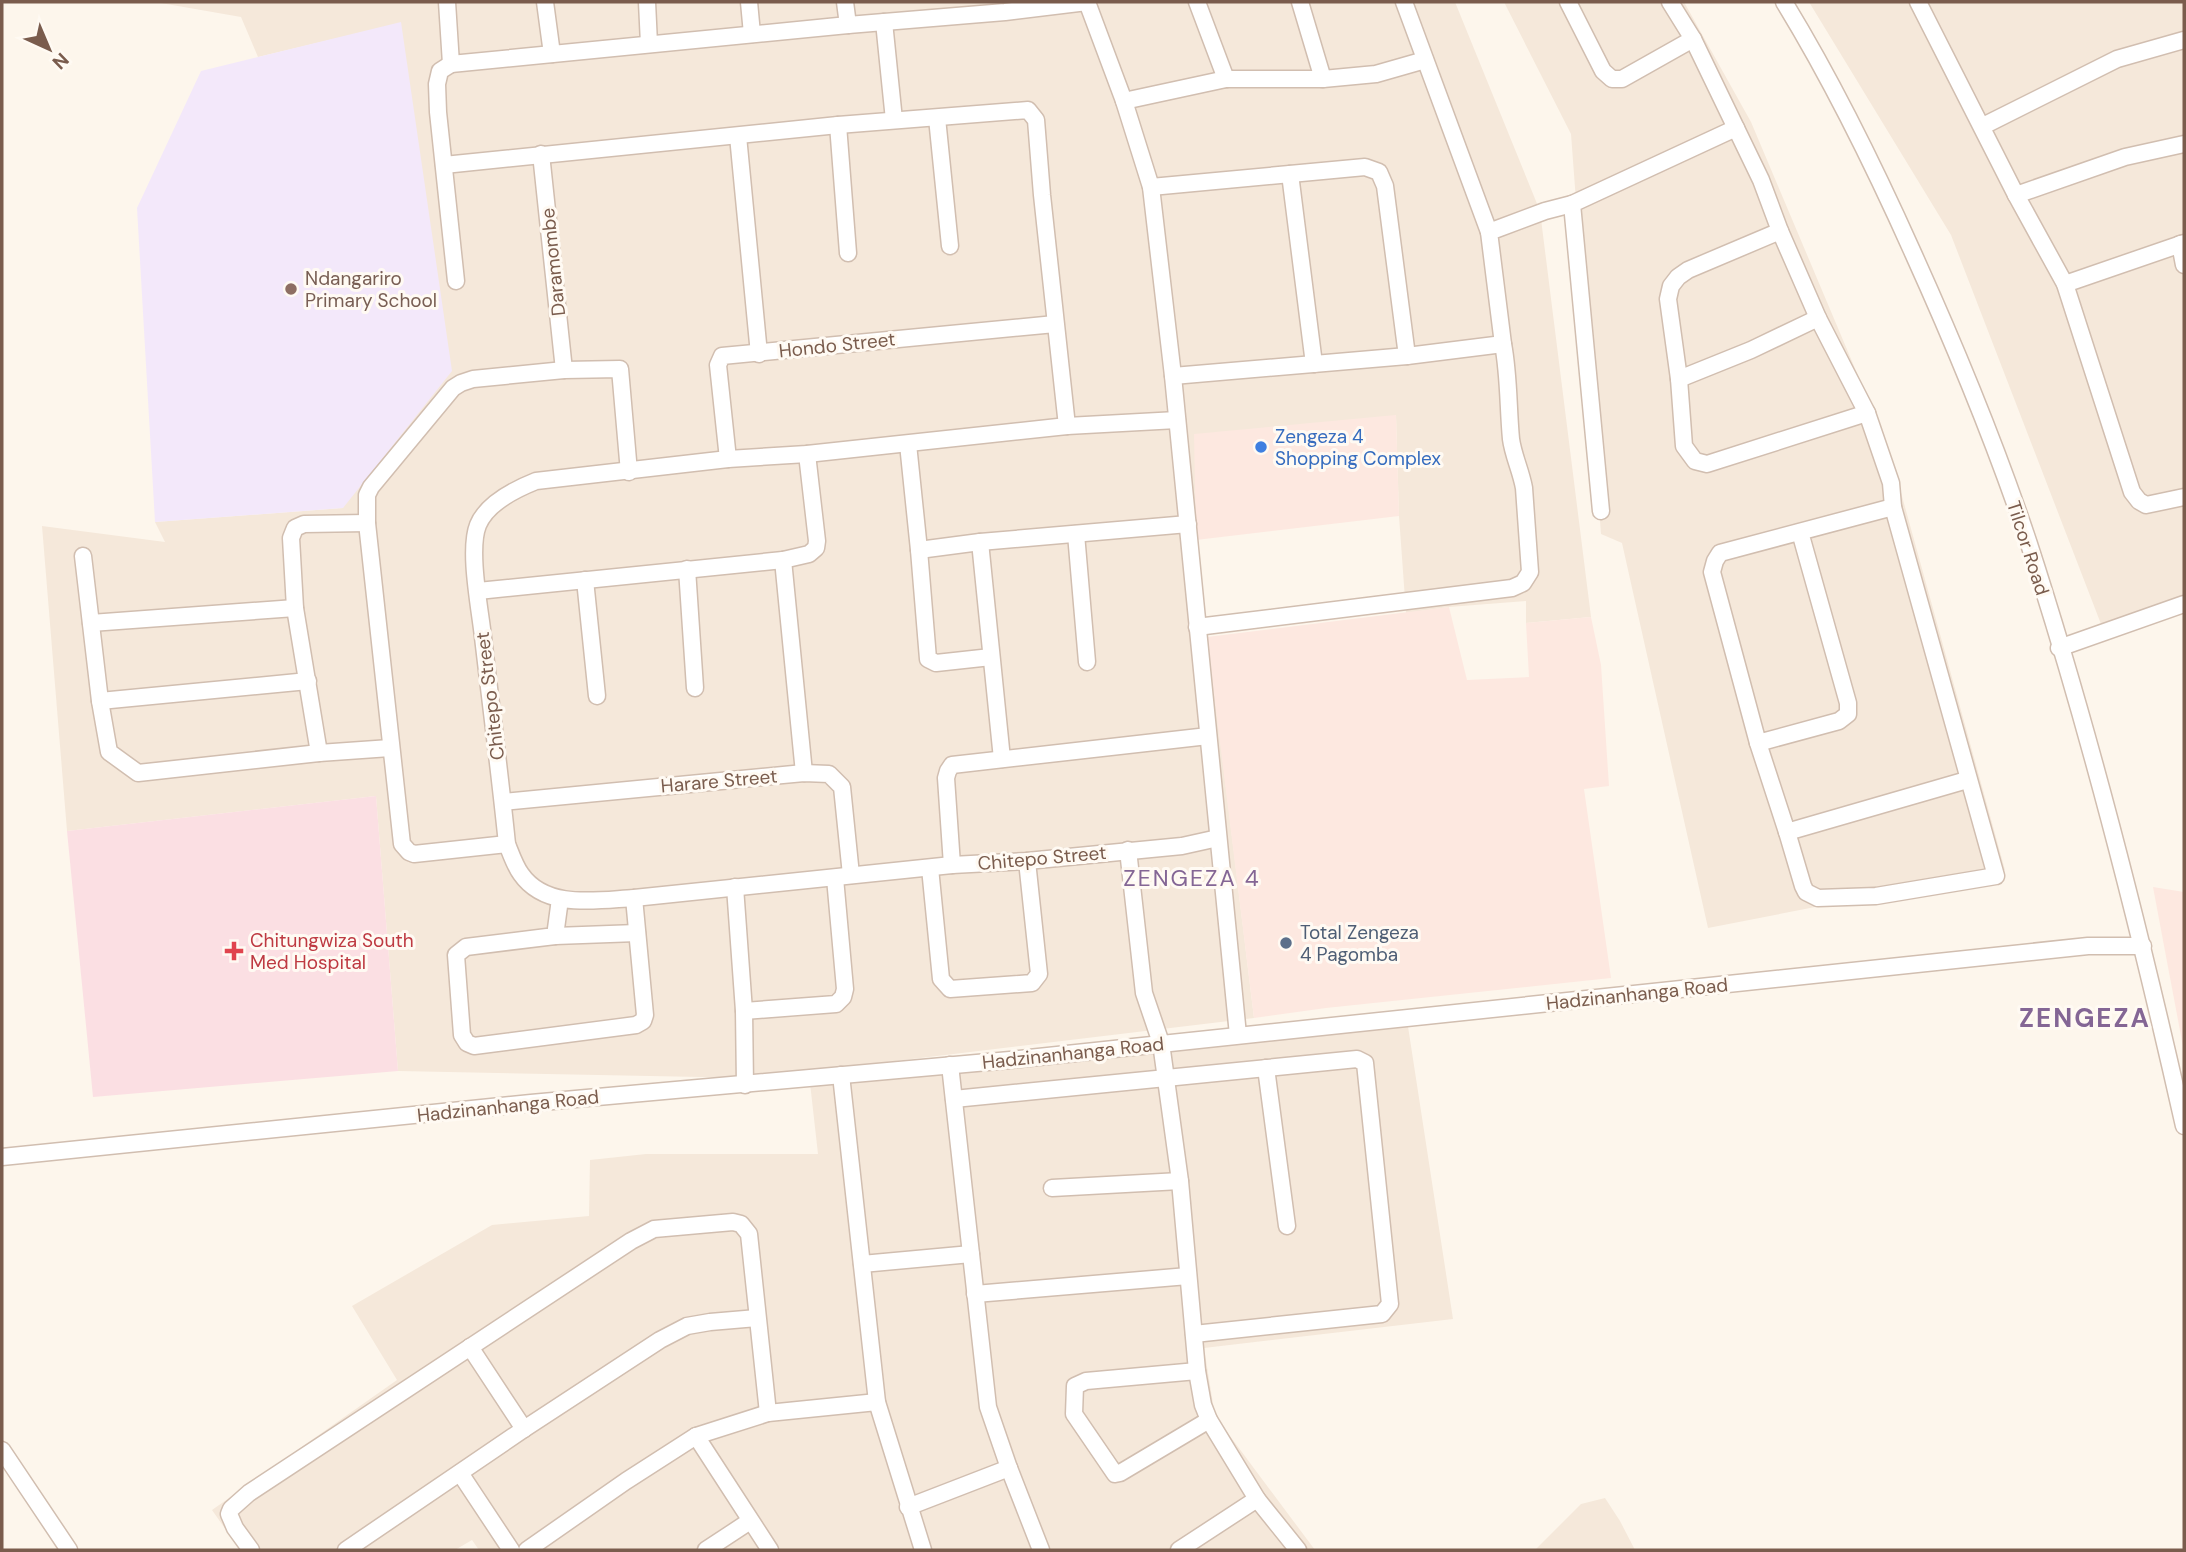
<svg xmlns="http://www.w3.org/2000/svg" width="2186" height="1552" font-family="'DM Sans',sans-serif">
	<rect width="100%" height="100%" fill="#fdf6ec"/>
	<g fill="#f5e8da">
		<polygon points="155,2 1455,2 1540,211 1591,617 1526,623 1526,601 1449,607 1406,613 1399,516 1396,415 1196,540 1254,1018 753,1078 398,1071 376,796 67,831 42,526 165,542 155,522 343,508 401,23 258,57 241,17"/>
		<polygon points="1504,2 1684,2 1751,122 1889,449 2005,870 1708,928 1622,543 1601,534 1571,134"/>
		<polygon points="1809,2 2184,2 2184,610 2106,637 1951,235"/>
		<polygon points="1407,1020 1453,1319 1204,1348 1215,1416 1315,1550 479,1550 472,1540 455,1550 240,1550 212,1510 397,1380 352,1306 492,1225 589,1216 590,1160 646,1154 818,1154 810,1083"/>
		<polygon points="1605,1498 1620,1521 1635,1550 1523,1550 1536,1549 1581,1504"/>
	</g>
	<g fill="#fde8e0">
		<polygon points="1396,415 1399,516 1196,540 1194,434"/>
		<polygon points="1449,607 1467,680 1529,677 1526,623 1591,617 1601,665 1609,786 1584,789 1611,978 1326,1008 1254,1018 1207,637"/>
		<polygon points="2153,887 2184,892 2184,1052"/>
	</g>
	<polygon fill="#f3e8fa" points="401,22 452,371 343,508 155,522 137,208 201,71"/>
	<polygon fill="#fbdfe3" points="376,796 398,1071 93,1097 67,831"/>
	<g fill="none" stroke-linecap="round" stroke-linejoin="round">
		<g stroke="#d1beb0" stroke-width="19">
			<g id="minor">
				<polyline points="447,2 451,64 848,25 1005,12 1087,2"/>
				<polyline points="545,2 552,54"/>
				<polyline points="647,2 649,44"/>
				<polyline points="749,2 752,34"/>
				<polyline points="845,2 848,25"/>
				<polyline points="1087,2 1124,101 1151,187 1173,376 1238,1035"/>
				<polyline points="1197,2 1226,79"/>
				<polyline points="1300,2 1323,79"/>
				<polyline points="1404,2 1489,232"/>
				<polyline points="1568,2 1603,71 1612,79 1622,79 1693,39"/>
				<polyline points="1670,2 1693,39 1761,180 1780,231 1818,318 1867,413 1891,483 1893,507 1996,876 1876,896 1818,898 1806,892 1803,886 1787,832"/>
				<path d="M1784,2C1833,82 1875,168 1913,253C1956,348 1996,445 2029,544C2091,735 2140,930 2184,1126"/>
				<polyline points="1918,2 2016,195 2065,284 2132,492 2139,501 2146,505 2184,497"/>
				<polyline points="884,22 894,120"/>
				<polyline points="451,64 440,71 437,84 438,112 456,281"/>
				<polyline points="1124,101 1226,79 1323,79 1376,74 1425,60"/>
				<polyline points="937,118 950,246"/>
				<polyline points="838,125 848,253"/>
				<polyline points="1983,126 2117,59 2184,40"/>
				<polyline points="738,136 759,354"/>
				<polyline points="541,154 564,370"/>
				<polyline points="444,165 838,125 1028,110 1036,120 1042,195 1067,426"/>
				<polyline points="1290,174 1314,364"/>
				<polyline points="1151,187 1365,167 1379,172 1385,186 1407,356"/>
				<polyline points="2016,195 2125,157 2184,144"/>
				<polyline points="1780,231 1688,270 1678,277 1671,286 1668,299 1679,379 1684,446 1695,461 1707,464 1867,413"/>
				<polyline points="2180,244 2184,265"/>
				<polyline points="2065,284 2184,243"/>
				<polyline points="1173,376 1407,356 1503,344 1489,232 1545,211 1572,204"/>
				<polyline points="1679,379 1751,350 1818,318"/>
				<path d="M1177,420L1067,426L807,454L728,459L536,481C516,489 487,503 478,525C468,550 480,609 483,637C491,706 500,775 507,844C511,854 515,866 521,874C546,910 597,900 634,898L952,865L1027,861L1182,846L1218,838"/>
				<polyline points="908,444 919,550 980,542 1188,524"/>
				<polyline points="728,459 718,365 722,356 1055,324"/>
				<polyline points="1601,511 1572,204 1736,128"/>
				<polyline points="1800,532 1848,703 1848,714 1839,721 1758,743 1712,572 1715,561 1720,553 1893,507"/>
				<polyline points="1076,534 1087,662"/>
				<polyline points="980,542 1002,759"/>
				<polyline points="919,550 928,659 936,663 991,657"/>
				<polyline points="83,556 100,701 109,752 138,773 319,753 390,748"/>
				<polyline points="783,560 804,773"/>
				<polyline points="687,569 695,688"/>
				<polyline points="585,580 597,696"/>
				<polyline points="478,591 783,560 809,554 816,548 817,541 807,454"/>
				<polyline points="91,623 295,608"/>
				<path d="M1197,627L1512,588L1523,583L1530,572L1524,488C1521,471 1513,455 1511,439C1508,407 1509,375 1503,344"/>
				<polyline points="2059,648 2184,604"/>
				<polyline points="100,701 308,681"/>
				<polyline points="1758,743 1787,832 1967,780"/>
				<polyline points="319,753 295,608 291,538 295,528 304,524 367,523"/>
				<polyline points="503,802 804,773 829,774 842,787 851,875"/>
				<polyline points="507,844 414,854 409,852 402,844 367,523 367,495 371,487 453,388 461,383 473,379 564,370 620,369 629,472"/>
				<polyline points="1128,850 1144,993 1161,1043 1180,1181 1197,1371 1203,1405 1209,1420 1257,1499 1298,1550"/>
				<polyline points="952,865 946,778 948,771 952,765 1208,736"/>
				<polyline points="930,868 941,979 950,989 1032,983 1039,974 1027,861"/>
				<polyline points="735,887 744,1011 745,1085"/>
				<polyline points="560,899 555,936 466,947 456,955 462,1035 467,1043 474,1046 636,1025 643,1021 645,1015 634,898"/>
				<polyline points="555,936 637,933"/>
				<polyline points="744,1011 836,1004 843,997 845,989 835,878"/>
				<polyline points="950,1065 988,1407 1009,1468 1041,1550"/>
				<polyline points="1266,1068 1287,1226"/>
				<polyline points="841,1075 877,1402 923,1550"/>
				<polyline points="954,1099 1357,1059 1365,1063 1390,1304 1382,1314 1194,1334"/>
				<polyline points="2,1157 531,1103 1010,1060 2088,946 2143,946"/>
				<polyline points="1052,1188 1180,1181"/>
				<polyline points="862,1264 971,1254"/>
				<polyline points="975,1294 1188,1276"/>
				<polyline points="470,1347 524,1429"/>
				<polyline points="1197,1371 1086,1381 1075,1386 1074,1414 1115,1474 1120,1473 1209,1420"/>
				<polyline points="696,1436 770,1550"/>
				<polyline points="2,1450 69,1550"/>
				<polyline points="460,1473 511,1550"/>
				<polyline points="908,1507 1009,1468"/>
				<polyline points="251,1550 235,1528 229,1514 231,1509 249,1493 631,1241 654,1229 733,1222 741,1224 749,1234 768,1413"/>
				<polyline points="346,1550 524,1429 660,1340 687,1326 710,1322 757,1318"/>
				<polyline points="527,1550 626,1481 696,1436 768,1413 877,1402"/>
				<polyline points="706,1550 750,1521"/>
				<polyline points="1179,1550 1257,1499"/>
			</g>
		</g>
		<use href="#minor" stroke="#fff" stroke-width="16"/>
	</g>
	<circle fill="#8d6e63" stroke="#fffaf3" stroke-width="2.5" cx="291" cy="289" r="7"/>
	<circle fill="#3f7fe0" stroke="#fffaf3" stroke-width="2.5" cx="1261" cy="447" r="7"/>
	<circle fill="#5c6f8a" stroke="#fffaf3" stroke-width="2.5" cx="1286" cy="943" r="7"/>
	<path fill="#e0444e" stroke="#fffaf3" stroke-width="2.5" d="M230.5 940.5h7v7h7v7h-7v7h-7v-7h-7v-7h7z"/>
	<g text-anchor="middle" dominant-baseline="central" stroke-width="6" stroke-linejoin="round" paint-order="stroke">
		<g font-size="19" fill="#7a5c4d" stroke="#fffaf3">
			<text transform="translate(553 262) rotate(-96)">Daramombe</text>
			<text transform="translate(837 345) rotate(-6)">Hondo Street</text>
			<text transform="translate(2028 548) rotate(72)">Tilcor Road</text>
			<text transform="translate(490 696) rotate(-97)">Chitepo Street</text>
			<text transform="translate(719 781) rotate(-5)">Harare Street</text>
			<text transform="translate(1042 858) rotate(-5)">Chitepo Street</text>
			<text transform="translate(1637 994) rotate(-6)">Hadzinanhanga Road</text>
			<text transform="translate(1073 1053) rotate(-6)">Hadzinanhanga Road</text>
			<text transform="translate(508 1106) rotate(-6)">Hadzinanhanga Road</text>
		</g>
		<g font-size="19" fill="#785e54" stroke="#fffaf3" text-anchor="start">
			<text x="305" y="278">Ndangariro<tspan x="305" dy="22">Primary School</tspan></text>
		</g>
		<g font-size="19" fill="#366cbe" stroke="#fffaf3" text-anchor="start">
			<text x="1275" y="436">Zengeza 4<tspan x="1275" dy="22">Shopping Complex</tspan></text>
		</g>
		<g font-size="19" fill="#4e5e75" stroke="#fffaf3" text-anchor="start">
			<text x="1300" y="932">Total Zengeza<tspan x="1300" dy="22">4 Pagomba</tspan></text>
		</g>
		<g font-size="19" fill="#be3a42" stroke="#fffaf3" text-anchor="start">
			<text x="250" y="940">Chitungwiza South<tspan x="250" dy="22">Med Hospital</tspan></text>
		</g>
		<g font-size="23" letter-spacing="2" fill="#846695" stroke="#fffaf3">
			<text x="1192" y="878">ZENGEZA 4</text>
		</g>
		<g font-size="26" font-weight="bold" letter-spacing="2" fill="#846695" stroke="#fffaf3">
			<text x="2085" y="1018">ZENGEZA</text>
		</g>
	</g>
	<rect width="2186" height="1552" fill="none" stroke="#7a5c4d" stroke-width="7"/>
	<g transform="translate(49 49) rotate(136)" stroke="#fffaf3" stroke-width="5" paint-order="stroke">
	<path d="M0-5L12 26L0 18L-12 26Z" fill="#7a5c4d"/>
	<text y="-10" font-size="19" font-weight="bold" text-anchor="middle" fill="#7a5c4d">N</text>
	</g>
</svg>
